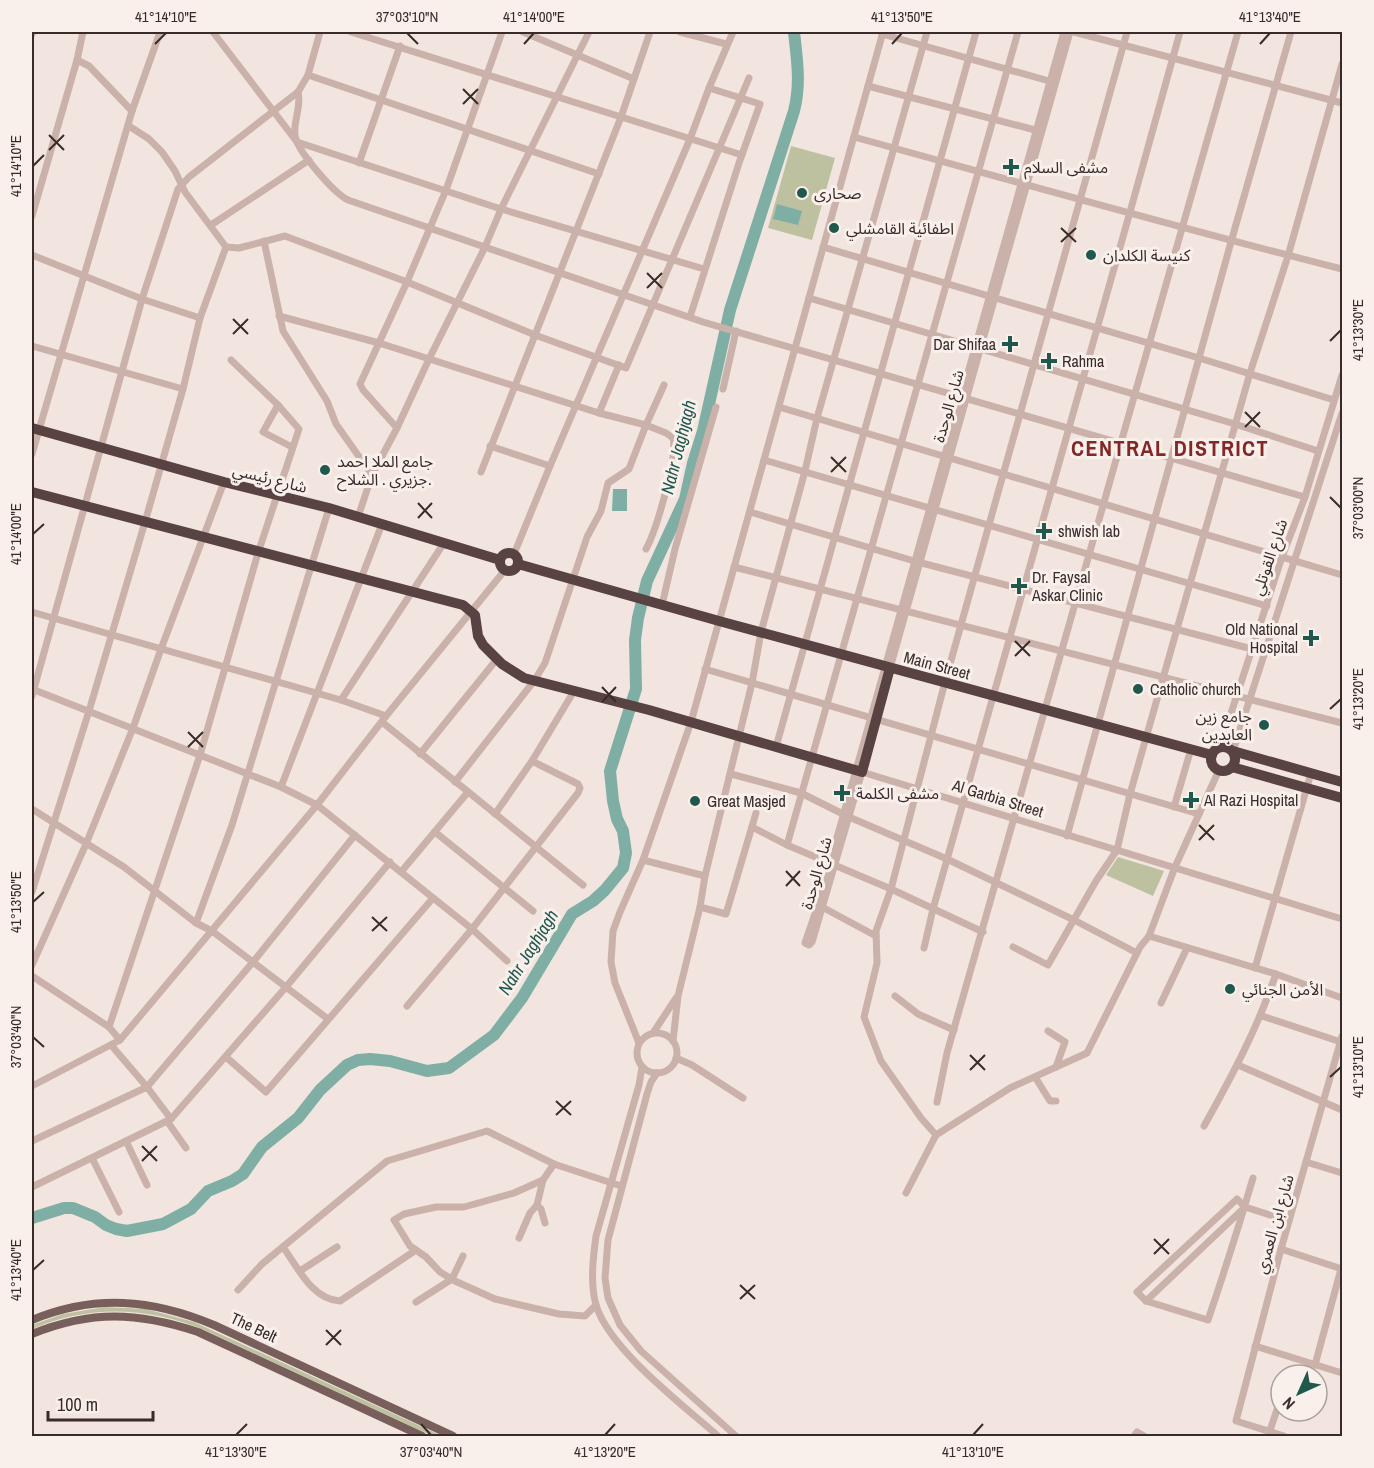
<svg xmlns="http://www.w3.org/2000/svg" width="1374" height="1468" font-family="'Archivo Narrow','Noto Sans Arabic',sans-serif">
	<rect width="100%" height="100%" fill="#f2e5df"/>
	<g fill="#bec1a0">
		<polygon points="791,146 835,158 812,240 768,228"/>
		<polygon points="1118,857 1164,871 1153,896 1106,875"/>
		<path d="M105,1307L146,1309L194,1322L442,1436H432L204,1330C147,1306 88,1305 32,1329V1325L63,1314Z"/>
	</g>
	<g fill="#7faea4">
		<polygon points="777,204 802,211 798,225 773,219"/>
		<polygon points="613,489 627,489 627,511 612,511"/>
	</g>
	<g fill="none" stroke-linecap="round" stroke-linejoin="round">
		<path stroke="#7faea4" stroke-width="12" d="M32,1218L64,1208H73L95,1217L106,1225L116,1229L127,1231L163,1224L191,1209L208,1191L232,1181L243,1174L262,1147L298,1118L320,1090L347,1065L358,1060L370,1059L390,1061L427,1071L449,1068L494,1035L522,998L572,914L593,901L605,890L623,868L626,853L623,831L617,819L613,801L610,771L636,689L635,640L638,618L647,581L685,499L693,463L703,431L730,310L794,111C801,84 797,59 794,32"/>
		<g stroke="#cab2ab" stroke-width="7">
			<polyline points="213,32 297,142 501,209 704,269"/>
			<polyline points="351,32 742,155"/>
			<polyline points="523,32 634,79"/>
			<polyline points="680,32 726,44"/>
			<polyline points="1064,32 818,905 805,943 809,945 812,942 862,772 1342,919"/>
			<polyline points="1074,32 1342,103"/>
			<polyline points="32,34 32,32"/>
			<polyline points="882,34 1049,81"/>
			<polyline points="77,60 89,66 132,111"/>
			<polyline points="308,75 599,174"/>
			<polyline points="868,86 1035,130"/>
			<path d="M298,92C302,107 293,120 295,135C296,150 334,193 348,200L703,322L1305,497"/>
			<polyline points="129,126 149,139 162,152 175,171 185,192 226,247 239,248 285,236 407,282 535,335 626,368 749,78"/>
			<path d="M854,137C1017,182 1179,228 1342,269"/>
			<polyline points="359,163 400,46"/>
			<polyline points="32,216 77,60 83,32"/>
			<polyline points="211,225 309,160"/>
			<polyline points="264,241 283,331 327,401 336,424 372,475"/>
			<polyline points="823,247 1199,358 1334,400"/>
			<polyline points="32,255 142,299 200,318"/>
			<polyline points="809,298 1235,424 1318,451"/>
			<path d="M279,316L379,343L599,413L646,425L666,433L673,438C678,457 656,531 646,549"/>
			<polyline points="690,317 739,163 760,104 709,88"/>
			<polyline points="32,346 183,389"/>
			<polyline points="231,360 278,405 263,432 292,447"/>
			<polyline points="723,389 736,331"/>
			<polyline points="779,407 1342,575"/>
			<polyline points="599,413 619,365"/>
			<polyline points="397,428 363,390 360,384 407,282 446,190 502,32"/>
			<polyline points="490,446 550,466"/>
			<polyline points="32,454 132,111 160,32"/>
			<polyline points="764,460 1267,606"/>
			<polyline points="481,472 621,117 650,32"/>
			<polyline points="750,512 914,561 1252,649"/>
			<polyline points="358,517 372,475 397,428 429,359 485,247 501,209 589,32"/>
			<polyline points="514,554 550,466 690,139 709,88 733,32"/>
			<polyline points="734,567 1342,723"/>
			<polyline points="662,605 675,549 716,407"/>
			<polyline points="32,612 341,700 386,716"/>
			<polyline points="890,668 1070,32"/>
			<polyline points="705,669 1199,814"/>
			<polyline points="32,689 281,787 317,805 472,929 507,961"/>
			<polyline points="32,696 142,299 178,189 189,177 298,92 308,75 320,32"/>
			<polyline points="341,700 444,543"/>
			<polyline points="382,722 583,885"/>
			<polyline points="776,747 976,32"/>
			<polyline points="1220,747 1282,557 1305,497 1342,375"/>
			<polyline points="1233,751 1342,413"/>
			<polyline points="420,754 497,659"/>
			<polyline points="731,774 801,793 849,817 947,859 1074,920 1137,953"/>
			<polyline points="455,782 534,681 545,663 587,537 601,511 608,483 629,469 646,425 664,385"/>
			<polyline points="281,787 382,524"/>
			<polyline points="1174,807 1191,749"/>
			<polyline points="32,809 124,867 196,923 212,931 328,1019"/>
			<polyline points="495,814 532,761 574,691"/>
			<polyline points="752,827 787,845 891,889 983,932"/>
			<polyline points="435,832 533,911"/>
			<polyline points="1067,836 1231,242 1291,32"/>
			<polyline points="787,845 1018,32"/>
			<polyline points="643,860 705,876"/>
			<polyline points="401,872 468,792"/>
			<polyline points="32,892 89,711 145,522 183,389 200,318 226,247"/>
			<polyline points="700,907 726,914 756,813"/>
			<polyline points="822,907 876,936"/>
			<polyline points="196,923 232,825 329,508"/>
			<polyline points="1149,936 1276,974 1342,998"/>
			<polyline points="1013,947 1048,965 1096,881 1117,850 1130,794 1250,373 1288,256 1342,64"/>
			<polyline points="924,948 933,909 1130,212 1180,32"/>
			<polyline points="32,965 86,844 133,728 161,649 224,482"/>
			<polyline points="1255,968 1311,773"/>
			<polyline points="32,976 109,1027 120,1040"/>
			<polyline points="895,996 918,1014 954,1030"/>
			<polyline points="1161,1003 1187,948"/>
			<polyline points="407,1006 472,929 578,793 580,788 578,784 532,761"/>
			<polyline points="1262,1016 1341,1042"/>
			<polyline points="109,1027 200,755 258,553 299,429 278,405"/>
			<polyline points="1048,1031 1065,1042 1056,1067"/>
			<circle cx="657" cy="1053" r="20"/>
			<polyline points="653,1033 676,998"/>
			<polyline points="673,1041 678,996 700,907 705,876 752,683 761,632 805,471 817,418 927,32"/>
			<polyline points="639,1043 615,983 611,962 613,931 620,912 643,860 691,722 883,32"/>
			<polyline points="111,1045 147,1087 171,1119"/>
			<polyline points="226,1057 266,1092 433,898"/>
			<polyline points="676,1058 692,1065 743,1098"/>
			<polyline points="1238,1065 1342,1110"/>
			<path d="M642,1067L639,1085L596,1236C593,1258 590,1283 596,1305C609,1349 683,1405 718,1436"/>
			<polyline points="657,1073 651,1082 647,1094 608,1240 605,1278 608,1298 620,1325 641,1351 736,1436"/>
			<polyline points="1035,1077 1050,1101 1056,1101"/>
			<polyline points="32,1086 120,1040 317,805 386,716 505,570"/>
			<polyline points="937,1102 947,1053 1238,32"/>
			<polyline points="167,1121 186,1148"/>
			<path d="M1204,1126C1232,1076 1257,1029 1276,974"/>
			<polyline points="936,1135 1010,1088 1087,1053 1140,947 1149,936 1175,867 1219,770"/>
			<polyline points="32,1141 147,1087 253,962 355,835"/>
			<polyline points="126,1141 147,1185"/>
			<polyline points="92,1158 119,1212"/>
			<polyline points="1306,1162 1342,1173"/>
			<polyline points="554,1164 543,1180 514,1193 464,1207 436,1207 404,1214 394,1220 410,1246 426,1257 440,1272 455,1281 495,1299 559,1314 585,1316 596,1305"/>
			<path d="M1253,1178C1239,1226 1224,1273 1208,1320L1146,1301L1137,1292L1237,1199L1245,1207L1289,1221"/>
			<polyline points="32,1187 171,1119 286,987 390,862"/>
			<polyline points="906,1193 936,1135 921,1118 881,1061 864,1017 877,963 876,931 891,889 945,682 1127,32"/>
			<polyline points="537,1205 541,1209 545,1223"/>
			<polyline points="519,1238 530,1213 537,1205 543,1180"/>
			<path d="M283,1247C297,1266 312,1300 340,1301L416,1250"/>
			<polyline points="1281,1249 1342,1269"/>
			<polyline points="300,1271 337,1247"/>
			<polyline points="238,1290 262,1264 387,1161 487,1131 554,1164 621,1186"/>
			<polyline points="1146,1301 1243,1209"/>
			<polyline points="416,1302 452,1279 463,1256"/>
			<polyline points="1255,1346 1342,1373"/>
			<polyline points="1315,1365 1341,1269"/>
			<polyline points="1134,1436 1137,1432 1144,1436"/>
			<polyline points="1268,1436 1281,1398"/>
			<polyline points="1284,1436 1236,1421 1281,1249 1342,1036"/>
		</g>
		<g stroke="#795f5c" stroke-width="8">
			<path d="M32,1320C95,1294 152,1299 214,1325L453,1436"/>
			<path d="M32,1334C91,1310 138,1312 198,1332L422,1436"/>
		</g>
		<g stroke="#594342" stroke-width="10">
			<polyline points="32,428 224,482 329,508 500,560"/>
			<polyline points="32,492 463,605 475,615 478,636 483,645 502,664 524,678 649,710 862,772 890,668"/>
			<circle cx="509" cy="562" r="9"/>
			<polyline points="518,564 719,621 1212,755"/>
			<circle cx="1223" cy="759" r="12"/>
			<polyline points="1233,751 1342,782"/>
			<polyline points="1232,767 1342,798"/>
		</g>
	</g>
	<path fill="none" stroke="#382b2a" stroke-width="2" d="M407,33L418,44M155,44L166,33M524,44L534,33M892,44L902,33M1260,44L1270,33M463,89L478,104M463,104L478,89M49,135L64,150M49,150L64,135M33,166L44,155M1061,228L1076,242M1061,242L1076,228M647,273L662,288M647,288L662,273M233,319L248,334M233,334L248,319M1330,341L1341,330M1245,412L1260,427M1245,427L1260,412M831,457L846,472M831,472L846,457M1330,497L1341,508M418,503L432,518M418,518L432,503M33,534L44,524M1015,641L1030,656M1015,656L1030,641M602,687L616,702M602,702L616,687M1330,709L1341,699M188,732L203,747M188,747L203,732M1199,825L1214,840M1199,840L1214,825M786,871L800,886M786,886L800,871M33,902L44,892M372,917L387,931M372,931L387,917M33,1037L44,1047M970,1055L985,1070M970,1070L985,1055M1330,1077L1341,1067M556,1101L571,1115M556,1115L571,1101M142,1146L157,1161M142,1161L157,1146M1154,1239L1169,1254M1154,1254L1169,1239M33,1270L44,1260M740,1285L755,1299M740,1299L755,1285M326,1330L341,1345M326,1345L341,1330M421,1424L431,1435M236,1435L247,1424M605,1435L615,1424M973,1435L983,1424"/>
	<g fill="#21584e" stroke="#f9f0ec" stroke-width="2">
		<path d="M1008 158h6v6h6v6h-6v6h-6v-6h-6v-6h6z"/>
		<circle cx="802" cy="193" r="6"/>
		<circle cx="834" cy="228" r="6"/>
		<circle cx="1091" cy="255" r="6"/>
		<path d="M1007 335h6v6h6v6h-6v6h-6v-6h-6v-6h6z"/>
		<path d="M1046 352h6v6h6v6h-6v6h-6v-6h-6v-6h6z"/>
		<circle cx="325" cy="470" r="6"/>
		<path d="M1041 522h6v6h6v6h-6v6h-6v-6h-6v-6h6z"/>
		<path d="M1016 577h6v6h6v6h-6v6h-6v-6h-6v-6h6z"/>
		<path d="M1308 629h6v6h6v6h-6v6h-6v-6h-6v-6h6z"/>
		<circle cx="1138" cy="689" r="6"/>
		<circle cx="1264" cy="725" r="6"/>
		<path d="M839 784h6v6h6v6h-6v6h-6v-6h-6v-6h6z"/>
		<path d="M1188 791h6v6h6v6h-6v6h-6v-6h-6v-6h6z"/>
		<circle cx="695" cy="801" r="6"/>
		<circle cx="1230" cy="989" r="6"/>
	</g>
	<g text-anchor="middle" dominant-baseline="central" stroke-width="6" stroke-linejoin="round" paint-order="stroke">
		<g font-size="16" fill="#382b2a" stroke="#f9f0ec" text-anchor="start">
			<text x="1024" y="167">مشفى السلام</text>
			<text x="814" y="193">صحارى</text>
			<text x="846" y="228">اطفائية القامشلي</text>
			<text x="1103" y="255">كنيسة الكلدان</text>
			<text x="996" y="344" text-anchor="end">Dar Shifaa</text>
			<text x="1062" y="361">Rahma</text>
			<text x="337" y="461">جامع الملا احمد<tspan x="337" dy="18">جزيري . الشلاح.</tspan></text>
			<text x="1058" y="531">shwish lab</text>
			<text x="1032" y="577">Dr. Faysal<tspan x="1032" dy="18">Askar Clinic</tspan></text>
			<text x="1298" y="629" text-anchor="end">Old National<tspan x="1298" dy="18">Hospital</tspan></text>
			<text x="1150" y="689">Catholic church</text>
			<text x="1252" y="716" text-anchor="end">جامع زين<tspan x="1252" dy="18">العابدين</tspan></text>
			<text x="856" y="793">مشفى الكلمة</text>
			<text x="1204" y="800">Al Razi Hospital</text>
			<text x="707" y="801">Great Masjed</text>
			<text x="1242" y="989">الأمن الجنائي</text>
		</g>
		<g font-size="16" fill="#382b2a" stroke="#f9f0ec">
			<text transform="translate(948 406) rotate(-74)">شارع الوحدة</text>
			<text transform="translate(270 478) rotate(14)">شارع رئيسي</text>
			<text transform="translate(1269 557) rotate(-71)">شارع القوتلي</text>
			<text transform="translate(937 665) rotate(15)">Main Street</text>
			<text transform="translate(998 798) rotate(17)">Al Garbia Street</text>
			<text transform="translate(816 873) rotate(-74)">شارع الوحدة</text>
			<text transform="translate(1274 1224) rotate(-74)">شارع ابن العمري</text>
			<text transform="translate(254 1327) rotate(25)">The Belt</text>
		</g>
		<g font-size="18" font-style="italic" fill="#21584e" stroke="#f9f0ec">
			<text transform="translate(678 447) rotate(-76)">Nahr Jaghjagh</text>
			<text transform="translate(528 952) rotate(-58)">Nahr Jaghjagh</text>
		</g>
		<g font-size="22" font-weight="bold" letter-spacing="1.5" fill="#842727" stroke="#f9f0ec">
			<text x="1170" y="448">CENTRAL DISTRICT</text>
		</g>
	</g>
	<rect width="1374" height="1468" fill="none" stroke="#f9f0ec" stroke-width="66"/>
	<g transform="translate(1299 1393) rotate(225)"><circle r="28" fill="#f9f0ec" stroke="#aca19e" stroke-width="1.5"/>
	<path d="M0-4.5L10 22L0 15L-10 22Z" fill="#21584e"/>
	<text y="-9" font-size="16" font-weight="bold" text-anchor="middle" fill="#382b2a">N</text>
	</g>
	<path d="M48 1411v9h105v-9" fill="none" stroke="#382b2a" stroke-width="3"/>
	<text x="57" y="1411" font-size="18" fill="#382b2a" stroke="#f9f0ec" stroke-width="4.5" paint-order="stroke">100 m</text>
	<rect x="33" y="33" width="1308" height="1402" fill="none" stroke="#382b2a" stroke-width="2"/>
	<g font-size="15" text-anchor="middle" fill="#382b2a">
		<text x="166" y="22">41°14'10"E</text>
		<text x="407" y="22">37°03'10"N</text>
		<text x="534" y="22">41°14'00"E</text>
		<text x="902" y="22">41°13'50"E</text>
		<text x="1270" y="22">41°13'40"E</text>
		<text transform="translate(16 166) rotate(-90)" y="5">41°14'10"E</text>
		<text transform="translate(1358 330) rotate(-90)" y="5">41°13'30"E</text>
		<text transform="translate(1358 508) rotate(-90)" y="5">37°03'00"N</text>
		<text transform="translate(16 534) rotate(-90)" y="5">41°14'00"E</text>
		<text transform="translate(1358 699) rotate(-90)" y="5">41°13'20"E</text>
		<text transform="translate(16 902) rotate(-90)" y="5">41°13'50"E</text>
		<text transform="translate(16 1037) rotate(-90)" y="5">37°03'40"N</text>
		<text transform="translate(1358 1067) rotate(-90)" y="5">41°13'10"E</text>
		<text transform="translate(16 1270) rotate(-90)" y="5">41°13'40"E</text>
		<text x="236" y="1457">41°13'30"E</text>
		<text x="431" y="1457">37°03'40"N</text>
		<text x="605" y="1457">41°13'20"E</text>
		<text x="973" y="1457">41°13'10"E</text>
	</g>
</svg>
